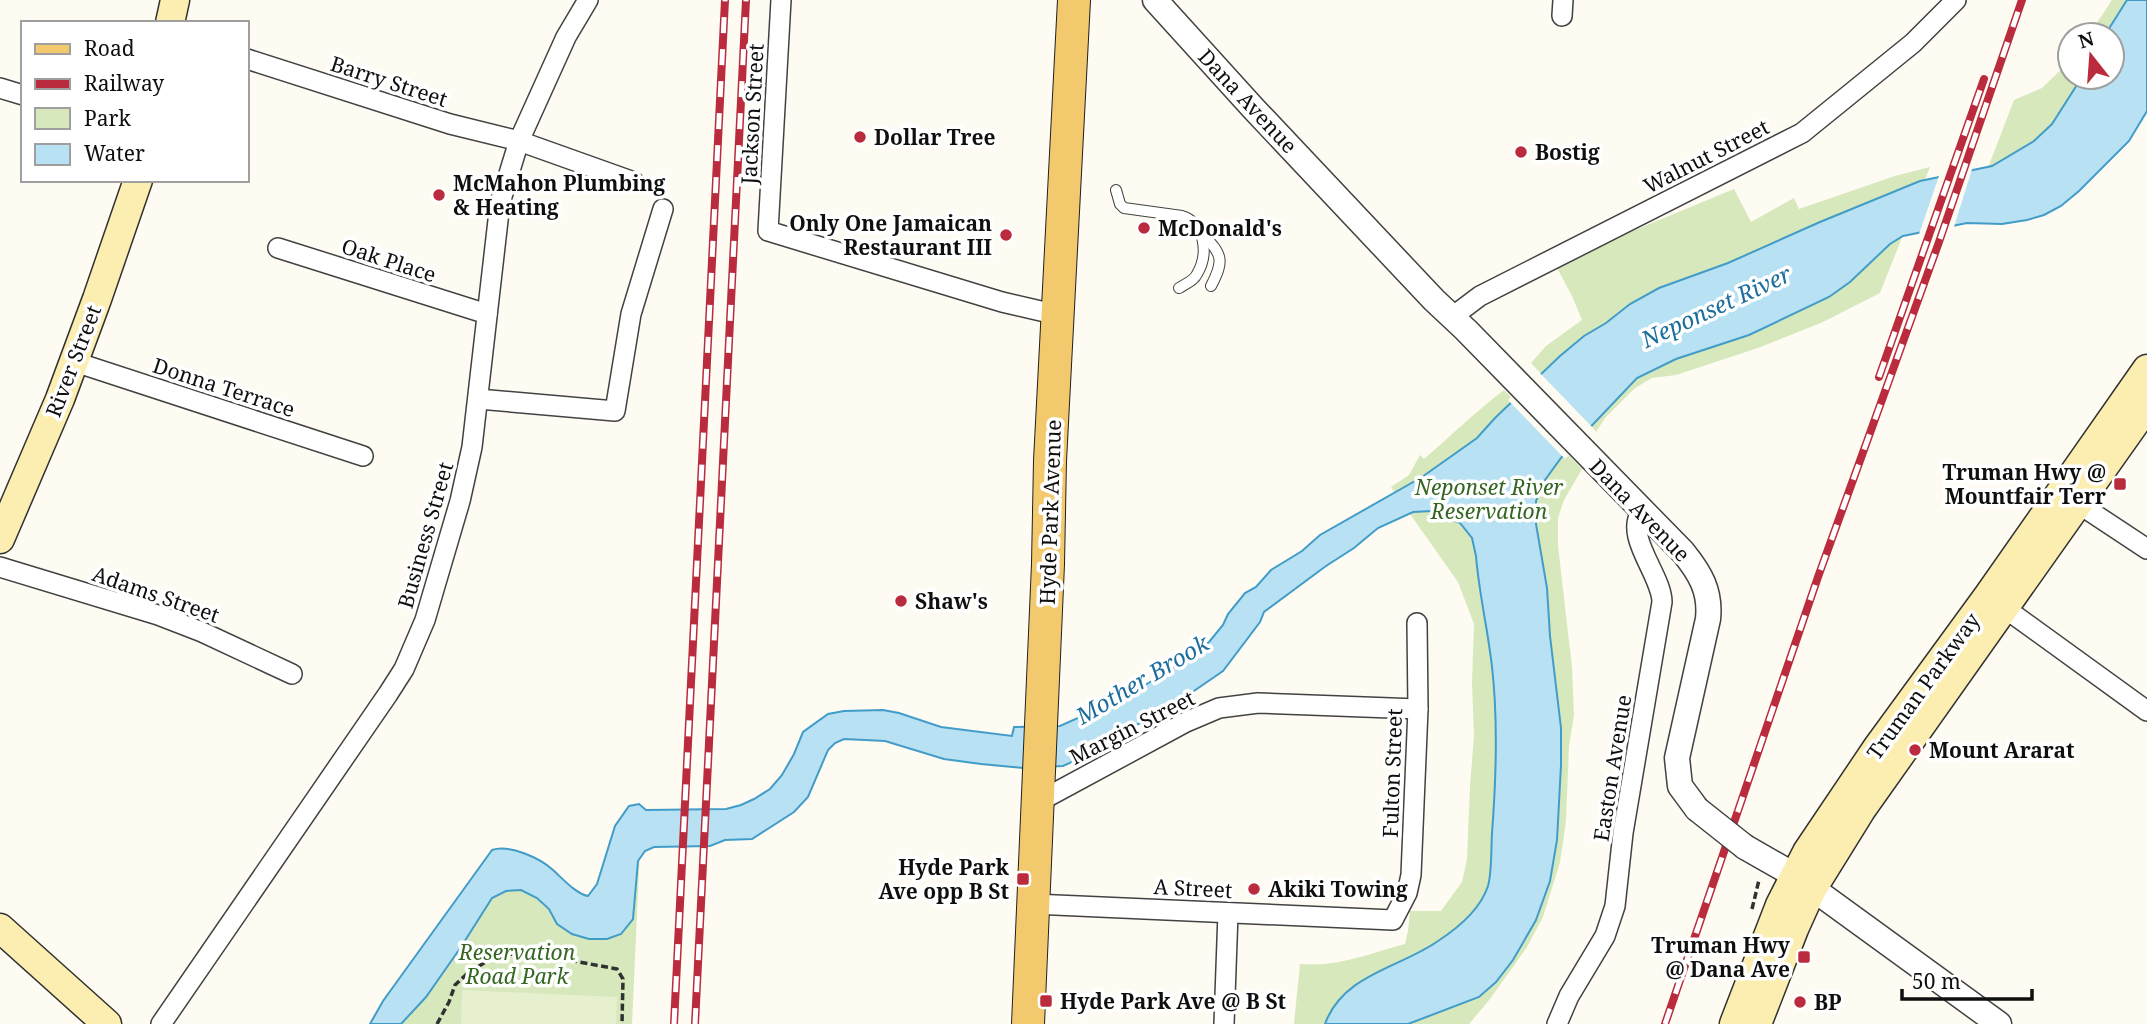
<svg xmlns="http://www.w3.org/2000/svg" width="2147" height="1024" font-family="'Noto Serif',serif">
	<rect width="100%" height="100%" fill="#fefbf2"/>
	<g fill="#d6e8bc">
		<polygon points="2112,0 2147,0 2118,88 1976,199 2014,100 2042,88 2070,61 2070,77 2112,77 2112,35 2089,35"/>
		<polygon points="1930,167 1880,293 1823,322 1758,348 1676,375 1652,378 1635,388 1605,418 1596,432 1531,363 1546,346 1582,320 1572,296 1556,266 1587,250 1734,189 1751,222 1794,198 1799,209 1895,176"/>
		<path d="M1504,390L1582,469L1564,500L1558,518V546L1572,667L1574,715L1569,746L1566,821L1560,862L1543,917L1527,947L1490,999L1469,1024H1294L1300,964C1340,967 1367,954 1405,944L1408,931L1410,911H1441L1462,882L1467,859L1470,786L1474,736L1472,683L1474,624L1458,582L1391,487L1409,475L1420,455L1424,459C1451,436 1476,411 1504,390Z"/>
		<polygon points="640,848 632,1024 396,1024 489,895 509,884 531,887 562,923"/>
	</g>
	<polygon fill="#e6f0ce" points="462,990 617,997 616,1024 461,1024"/>
	<path fill="#b8e2f4" stroke="#429cc8" stroke-width="2" d="M2127,0H2147V111L2129,141L2079,191L2061,206L2044,215L2027,220L2002,224L1967,223L1903,236L1890,244L1850,282L1829,297L1749,335L1676,359L1637,378L1561,458L1545,480L1536,501V524L1547,588L1550,636L1561,728V765L1557,840L1550,881L1536,920L1513,960L1496,982L1479,997L1408,1024H1325C1343,974 1400,968 1438,941C1458,928 1480,910 1488,886C1492,872 1491,849 1492,833C1496,781 1498,719 1492,667C1488,630 1479,594 1476,556L1472,538L1460,523L1432,511L1413,512L1378,528L1354,548L1326,566L1264,612L1260,622L1223,671L1175,704L1129,729L1107,746L1063,766L1023,768L981,764L944,759L885,741L844,739L835,743L828,750L808,797L794,812L752,839L725,840L710,846L654,847L645,851L638,861L633,919L621,934L607,939H589L572,934L557,924L549,909L537,898L521,890L506,891L492,898L461,947L426,997L401,1024H370L383,1001L492,850C509,844 540,858 553,870C562,878 576,894 588,896L597,884L615,826L629,806L639,804L646,810L726,809L741,805L754,799L770,789L782,775L794,754L803,732L828,714L844,711L883,710L899,713L941,727L1012,736L1014,727L1060,726L1098,709L1108,707L1167,672L1209,642L1223,625L1228,614L1245,593L1256,587L1271,570L1302,551L1320,535L1422,477L1477,438L1495,418L1560,356L1584,336L1606,323L1630,304L1659,288L1728,263L1820,222L1920,181L1992,166L2034,141L2052,124L2082,77H2112V35H2105Z"/>
	<g fill="#fefbf2">
		<polygon points="1973,166 1953,230 1918,237 1940,173"/>
		<polygon points="1538,371 1594,429 1565,459 1508,400"/>
	</g>
	<g fill="none" stroke-linecap="round" stroke-linejoin="round">
		<g stroke="#424242" stroke-width="12">
			<g id="service">
				<path d="M1116,190L1120,204L1124,208L1182,216C1205,223 1209,254 1197,274C1194,281 1185,284 1179,288"/>
				<path d="M1202,233C1222,255 1225,259 1211,286"/>
			</g>
		</g>
		<g stroke="#424242" stroke-width="22">
			<g id="minor">
				<polyline points="781,0 768,231 1002,302 1058,315"/>
				<polyline points="1562,16 1563,0"/>
				<polyline points="247,59 450,124 519,141 634,182"/>
				<polyline points="0,88 23,95"/>
				<polyline points="278,248 487,314"/>
				<polyline points="1452,317 1480,296 1802,133 1913,43 1956,0"/>
				<polyline points="72,361 363,456"/>
				<polyline points="478,399 615,411 631,314 663,209"/>
				<polyline points="2079,504 2147,549"/>
				<polyline points="0,567 158,615 202,632 292,674"/>
				<polyline points="1995,601 2147,711"/>
				<polyline points="1038,802 1186,722 1219,708 1258,703 1418,709"/>
				<polyline points="1033,904 1393,920 1407,893 1411,875 1418,709 1417,623"/>
				<polyline points="161,1024 388,694 404,669 425,620 460,501 472,447 500,203 519,141 566,37 588,0"/>
				<polyline points="1224,1024 1228,913"/>
				<path d="M1557,1024L1569,996L1605,936L1615,906L1623,833L1662,602C1662,575 1623,536 1642,511"/>
			</g>
		</g>
		<g stroke="#424242" stroke-width="27">
			<g id="tertiary">
				<path d="M1155,0L1253,108L1434,300L1466,330L1683,552C1700,573 1711,591 1708,619L1677,758L1680,786L1697,809"/>
				<polyline points="1745,847 1794,875 1999,1024"/>
			</g>
		</g>
		<g stroke="#313131" stroke-width="31">
			<g id="secondary">
				<polyline points="170,23 175,0"/>
				<polyline points="0,539 60,399 97,299 138,180"/>
				<polyline points="0,928 107,1024"/>
				<polyline points="1734,1024 1780,905 1807,852 1877,748 1988,596 2147,369"/>
				<polyline points="1757,1024 1794,929 1812,889 1861,810 2147,406"/>
			</g>
		</g>
		<g stroke="#202020" stroke-width="34">
			<polyline id="primary" points="1028,1024 1048,564 1050,461 1074,0"/>
		</g>
		<g stroke="#313131" stroke-width="3.5" stroke-dasharray="7 3.5" stroke-linecap="butt">
			<polyline points="1752,909 1759,880"/>
			<polyline points="437,1024 449,1002 455,985 468,973 490,959 512,954 547,956 617,969 623,979 622,1024"/>
		</g>
		<use href="#service" stroke="#fff" stroke-width="10"/>
		<use href="#minor" stroke="#fff" stroke-width="19"/>
		<use href="#tertiary" stroke="#fff" stroke-width="24"/>
		<use href="#secondary" stroke="#fbeeb0" stroke-width="28"/>
		<use href="#primary" stroke="#f3c96e" stroke-width="32"/>
		<g stroke="#ba2c3d" stroke-width="8">
			<g id="rail">
				<polyline points="1879,377 1984,79"/>
				<polyline points="674,1024 725,0"/>
				<polyline points="695,1024 746,0"/>
				<polyline points="1665,1024 1818,577 1939,242 2022,0"/>
			</g>
		</g>
		<use href="#rail" stroke="#fff" stroke-width="5" stroke-dasharray="16" stroke-linecap="butt"/>
		<g stroke="#424242" stroke-width="27" stroke-linecap="butt">
			<polyline id="tertiary-bridge" points="1697,809 1745,847"/>
		</g>
		<use href="#tertiary-bridge" stroke="#fff" stroke-width="24"/>
	</g>
	<g fill="#ba2c3d" stroke="#fff" stroke-width="2.5">
		<circle cx="860" cy="137" r="7"/>
		<circle cx="1521" cy="152" r="7"/>
		<circle cx="439" cy="195" r="7"/>
		<circle cx="1144" cy="228" r="7"/>
		<circle cx="1006" cy="235" r="7"/>
		<rect x="2113" y="477" width="14" height="14" rx="3.5"/>
		<circle cx="901" cy="601" r="7"/>
		<circle cx="1915" cy="750" r="7"/>
		<rect x="1016" y="872" width="14" height="14" rx="3.5"/>
		<circle cx="1254" cy="889" r="7"/>
		<rect x="1797" y="950" width="14" height="14" rx="3.5"/>
		<rect x="1039" y="994" width="14" height="14" rx="3.5"/>
		<circle cx="1800" cy="1002" r="7"/>
	</g>
	<g text-anchor="middle" dominant-baseline="central" stroke-width="7" stroke-linejoin="round" paint-order="stroke">
		<g font-size="21" fill="#0f0f0f" stroke="#fff">
			<text transform="translate(389 81) rotate(18)">Barry Street</text>
			<text transform="translate(1248 101) rotate(47)">Dana Avenue</text>
			<text transform="translate(752 114) rotate(-87)">Jackson Street</text>
			<text transform="translate(1706 156) rotate(-27)">Walnut Street</text>
			<text transform="translate(389 260) rotate(18)">Oak Place</text>
			<text transform="translate(73 361) rotate(-69)">River Street</text>
			<text transform="translate(224 387) rotate(18)">Donna Terrace</text>
			<text transform="translate(1640 510) rotate(46)">Dana Avenue</text>
			<text transform="translate(1050 512) rotate(-88)">Hyde Park Avenue</text>
			<text transform="translate(425 535) rotate(-74)">Business Street</text>
			<text transform="translate(156 594) rotate(19)">Adams Street</text>
			<text transform="translate(1923 686) rotate(-54)">Truman Parkway</text>
			<text transform="translate(1132 727) rotate(-27)">Margin Street</text>
			<text transform="translate(1612 768) rotate(-81)">Easton Avenue</text>
			<text transform="translate(1392 773) rotate(-88)">Fulton Street</text>
			<text transform="translate(1193 888) rotate(3)">A Street</text>
		</g>
		<g font-size="21" font-weight="bold" fill="#0f0f0f" stroke="#fff" text-anchor="start">
			<text x="874" y="137">Dollar Tree</text>
			<text x="1535" y="152">Bostig</text>
			<text x="453" y="183">McMahon Plumbing<tspan x="453" dy="24">&amp; Heating</tspan></text>
			<text x="992" y="223" text-anchor="end">Only One Jamaican<tspan x="992" dy="24">Restaurant III</tspan></text>
			<text x="1158" y="228">McDonald's</text>
			<text x="2106" y="472" text-anchor="end">Truman Hwy @<tspan x="2106" dy="24">Mountfair Terr</tspan></text>
			<text x="915" y="601">Shaw's</text>
			<text x="1929" y="750">Mount Ararat</text>
			<text x="1009" y="867" text-anchor="end">Hyde Park<tspan x="1009" dy="24">Ave opp B St</tspan></text>
			<text x="1268" y="889">Akiki Towing</text>
			<text x="1790" y="945" text-anchor="end">Truman Hwy<tspan x="1790" dy="24">@ Dana Ave</tspan></text>
			<text x="1060" y="1001">Hyde Park Ave @ B St</text>
			<text x="1814" y="1002">BP</text>
		</g>
		<g font-size="21" font-style="italic" fill="#346521" stroke="#fff">
			<text x="1489" y="487">Neponset River<tspan x="1489" dy="24">Reservation</tspan></text>
			<text x="517" y="952">Reservation<tspan x="517" dy="24">Road Park</tspan></text>
		</g>
		<g font-size="23" font-style="italic" fill="#1d6e9d" stroke="#fff">
			<text transform="translate(1716 306) rotate(-25)">Neponset River</text>
			<text transform="translate(1142 679) rotate(-31)">Mother Brook</text>
		</g>
	</g>
	<rect x="21" y="21" width="228" height="161" fill="#ffffff" stroke="#9f9f9f" stroke-width="2"/>
	<rect x="35" y="44" width="35" height="10" fill="#f3c96e" stroke="#9f9f9f" stroke-width="2"/>
	<text x="84" y="56" font-size="21" fill="#0f0f0f">Road</text>
	<rect x="35" y="79" width="35" height="10" fill="#ba2c3d" stroke="#9f9f9f" stroke-width="2"/>
	<text x="84" y="91" font-size="21" fill="#0f0f0f">Railway</text>
	<rect x="35" y="108" width="35" height="21" fill="#d6e8bc" stroke="#9f9f9f" stroke-width="2"/>
	<text x="84" y="126" font-size="21" fill="#0f0f0f">Park</text>
	<rect x="35" y="144" width="35" height="21" fill="#b8e2f4" stroke="#9f9f9f" stroke-width="2"/>
	<text x="84" y="161" font-size="21" fill="#0f0f0f">Water</text>
	<g transform="translate(2091 56) rotate(343)"><circle r="33" fill="#ffffff" stroke="#9f9f9f" stroke-width="2"/>
	<path d="M0-5L12 26L0 18L-12 26Z" fill="#ba2c3d"/>
	<text y="-10" font-size="19" font-weight="bold" text-anchor="middle" fill="#0f0f0f">N</text>
	</g>
	<path d="M1902 989v10h130v-10" fill="none" stroke="#0f0f0f" stroke-width="3.5"/>
	<text x="1912" y="989" font-size="21" fill="#0f0f0f" stroke="#ffffff" stroke-width="5" paint-order="stroke">50 m</text>
</svg>
